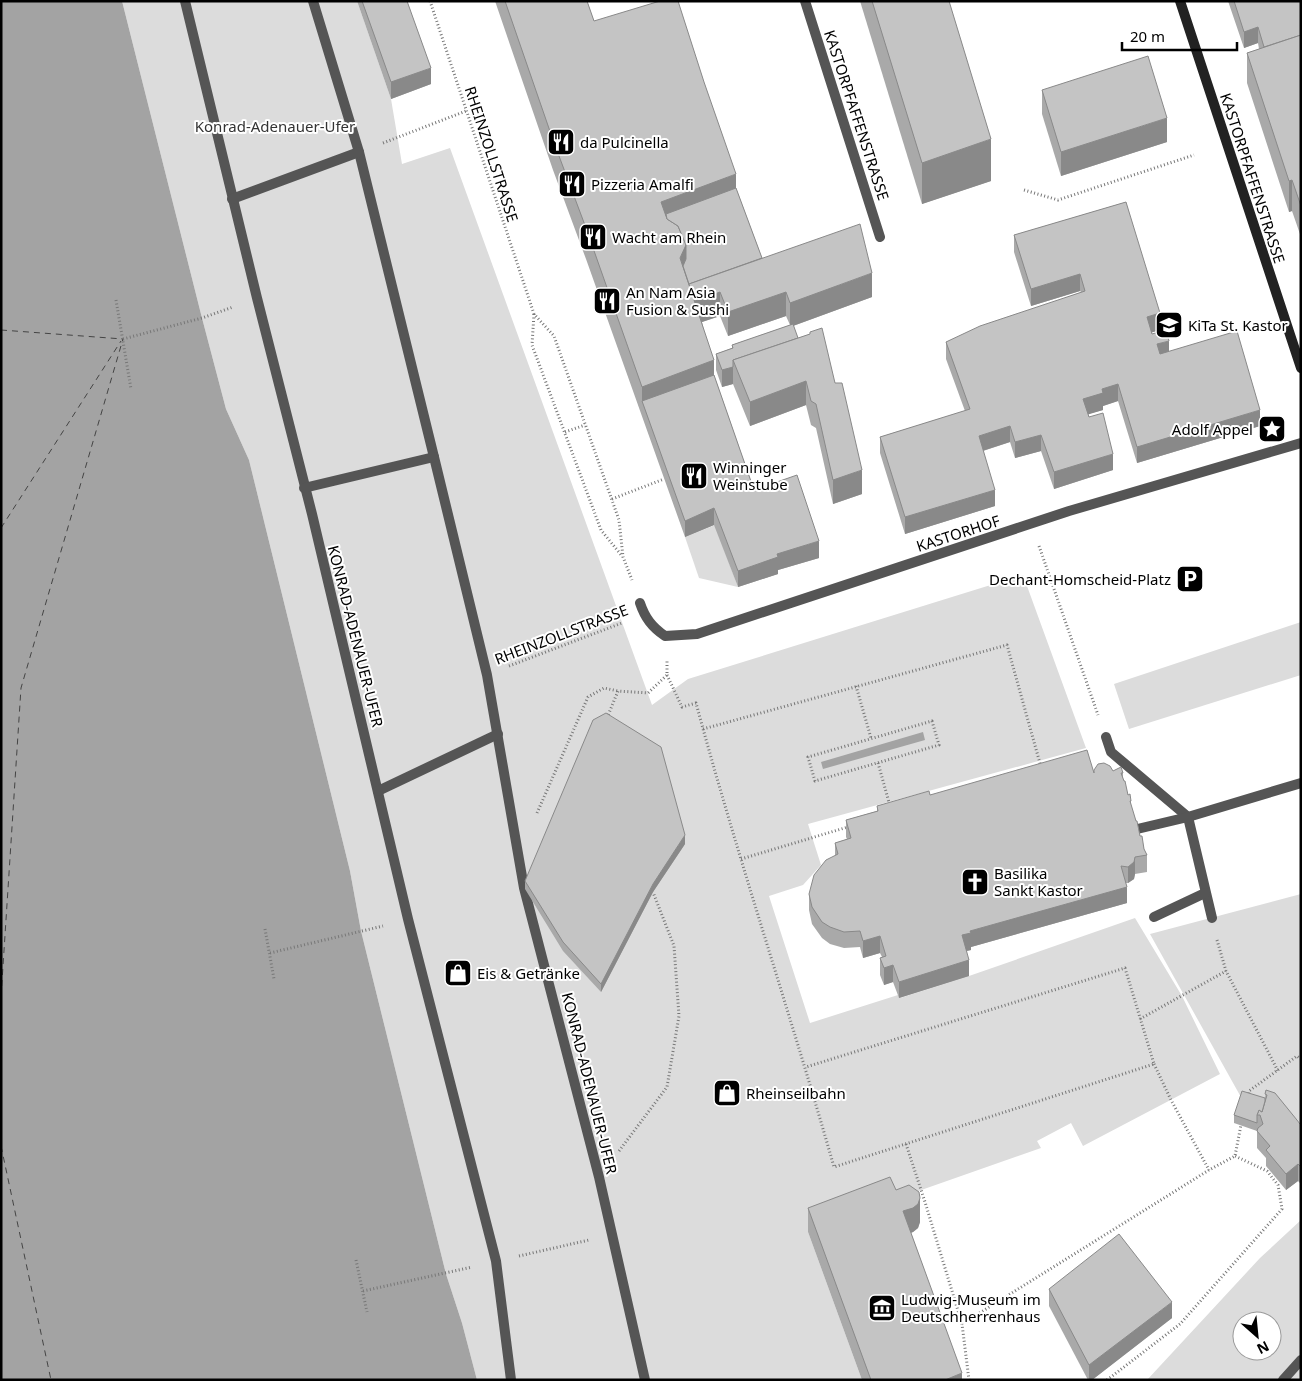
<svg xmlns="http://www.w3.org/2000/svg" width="1302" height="1381" font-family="'Noto Sans',sans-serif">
	<rect width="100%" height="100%" fill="#fff"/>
	<g fill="#dcdcdc" fill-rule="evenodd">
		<polygon points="122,1 357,1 391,99 402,164 450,148 652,705 688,679 1023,575 1086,748 808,824 821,865 803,885 769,896 810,1023 898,995 900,998 969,976 1135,918 1182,996 1220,1074 1083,1146 1071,1123 1037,1141 1041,1148 890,1201 808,1232 862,1380 477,1380 462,1323 446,1274 361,931 350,871 249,460 226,409 202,318"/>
		<polygon points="715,525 738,587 699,578 685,537"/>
		<polygon points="1301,622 1301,675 1129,729 1114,684"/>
		<polygon points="1301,894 1301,1123 1276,1102 1242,1099 1150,934"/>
		<path d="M1301,1220V1380H1147L1260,1258ZM1242,1321H1272V1351H1242Z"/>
	</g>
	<g fill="#a3a3a3">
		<polygon points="1,1 122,1 202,318 226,409 249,460 350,871 361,931 446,1274 462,1323 477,1380 1,1380"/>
		<polygon points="923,732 925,740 823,769 821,762"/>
	</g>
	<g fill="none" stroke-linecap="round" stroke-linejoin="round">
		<g stroke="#444" stroke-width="1" stroke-dasharray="6 5" stroke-linecap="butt">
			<polyline points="1,330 123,339"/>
			<polyline points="1,528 121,341"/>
			<polyline points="1,997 21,688 123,339"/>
			<polyline points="1,1146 51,1380"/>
		</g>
		<g stroke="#777" stroke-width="3" stroke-dasharray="1 2.5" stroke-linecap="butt">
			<polyline points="430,1 534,314 554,336 619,520 623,557 632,580"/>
			<polyline points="383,143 466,111"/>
			<polyline points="1024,190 1058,200 1194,155"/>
			<polyline points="116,300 131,389"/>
			<polyline points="534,314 532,345 601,530 622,556"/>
			<polyline points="123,339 202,318 233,307"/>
			<polyline points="565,432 585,425"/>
			<polyline points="612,499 664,479"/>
			<polyline points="1039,546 1098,715"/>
			<polyline points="509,666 622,623"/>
			<path d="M667,675L682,707L696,703C738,859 790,1012 834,1167L1154,1064L1125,968L806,1067"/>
			<polyline points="856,686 871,738"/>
			<polyline points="607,718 618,691 648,693 667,675 667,660"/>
			<polygon points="932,721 939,745 815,781 808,757"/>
			<polyline points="703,729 1007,645 1041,767"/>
			<polyline points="878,763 890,806"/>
			<polyline points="537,813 588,697 604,688 618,691"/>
			<polyline points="741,859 848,827"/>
			<polyline points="265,929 274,979"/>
			<polyline points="1217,940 1226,971 1278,1071"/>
			<polyline points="270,953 383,926"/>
			<polyline points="1140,1019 1226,971"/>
			<polyline points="1154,1064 1171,1100 1209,1170"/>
			<polyline points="1248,1097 1249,1091 1297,1056 1301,1059"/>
			<polyline points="906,1144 925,1202 962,1324"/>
			<polyline points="619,1151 667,1087 679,1016 674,946 653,892"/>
			<polyline points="519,1256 589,1240"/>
			<polyline points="356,1260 367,1312"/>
			<polyline points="363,1291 472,1267"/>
			<polyline points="969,1380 962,1324 1209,1170 1235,1156 1241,1125"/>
			<polyline points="1107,1380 1180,1324 1282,1209 1278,1185 1267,1171 1235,1156"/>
		</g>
		<polyline stroke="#555" stroke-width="10" points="805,1 880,237"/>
		<g stroke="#555" stroke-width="10">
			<polyline points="185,1 257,298 312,514 408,919 496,1261 511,1380"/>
			<polyline points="313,1 359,152 434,457 487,675 524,888 599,1177 645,1380"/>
			<polyline points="232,199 359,152"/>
			<polyline points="304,488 434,457"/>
			<path d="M640,603C645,618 652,627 665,636L697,634L1069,511L1301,443"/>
			<polyline points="1106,737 1111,752 1188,817 1212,918"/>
			<polyline points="378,791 498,734"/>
			<polyline points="1133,830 1188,817 1301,783"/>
			<polyline points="1154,917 1205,893"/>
			<polyline points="1283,1380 1301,1360"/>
		</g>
		<polyline stroke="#222" stroke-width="10" points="1180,1 1301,368"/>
	</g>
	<g fill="#a9a9a9">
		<polygon points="357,1 407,1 431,84 391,99"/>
		<polygon points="495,1 587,1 594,21 736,188 762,258 872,297 793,326 798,338 810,334 810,332 862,494 833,504 816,428 811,425 806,405 750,426 733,384 722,387 716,370 716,354 732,348 732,345 790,325 786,316 728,336 720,316 702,322 714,375 754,490 819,558 778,570 778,574 738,587 714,525 685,537 586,259 553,170"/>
		<polygon points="860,1 949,1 991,181 922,204"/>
		<polygon points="1228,1 1301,1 1301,237 1292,211 1289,212 1247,83 1247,53 1259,49 1258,43 1244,48"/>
		<polygon points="1042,90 1167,142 1061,176 1042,114"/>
		<polygon points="1126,202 1160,330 1152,332 1152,334 1169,352 1260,426 1137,463 1118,401 1103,406 1103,410 1088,414 1113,470 1054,489 1041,451 1015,458 1010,442 983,451 995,506 905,534 880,453 880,437 965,411 946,359 946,342 1081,292 1080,291 1031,306 1014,252 1014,235"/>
		<polygon points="1113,771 1123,773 1123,779 1128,795 1131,801 1131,807 1140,836 1144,849 1147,855 1147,872 1135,874 1134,879 1128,883 1126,883 1127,903 971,947 971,950 966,951 969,976 899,998 893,982 884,985 880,975 880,958 882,957 880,953 863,958 860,947 844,948 830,944 822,938 812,924 809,910 809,894 835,856 835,843 847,839 846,837 846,820 877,811 877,806 930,795"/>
		<polygon points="685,844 653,892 601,992 563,951 525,889 525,881"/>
		<polygon points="1266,1090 1301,1125 1301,1184 1298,1181 1286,1190 1266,1166 1266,1158 1257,1148 1257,1131 1234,1123 1234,1115 1265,1098"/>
		<polygon points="808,1208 920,1222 918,1228 913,1232 911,1233 962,1380 862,1380 808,1232"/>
		<polygon points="1049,1289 1172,1318 1092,1380 1088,1380 1049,1306"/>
	</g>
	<g fill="#898989">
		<polygon points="1258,27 1258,43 1244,48 1244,32"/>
		<polygon points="431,68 431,84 391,99 391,82"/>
		<polygon points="1167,118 1167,142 1061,176 1061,152"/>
		<polygon points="991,139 991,181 922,204 922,163"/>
		<polygon points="736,174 736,205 666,230 661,202"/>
		<polygon points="1292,180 1292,211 1289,212 1289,181"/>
		<polygon points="686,245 686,276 680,258"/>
		<polygon points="872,273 872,297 790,327 790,303"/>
		<polygon points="1080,274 1080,291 1031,306 1031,289"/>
		<polygon points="720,292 720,316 693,325 693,301"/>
		<polygon points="786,292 786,316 728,336 728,312"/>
		<polygon points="1160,313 1160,330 1147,334 1147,317"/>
		<polygon points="1169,341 1169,358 1157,361 1157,344"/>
		<polygon points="714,360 714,391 642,401 642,387"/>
		<polygon points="733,367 733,384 722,387 722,370"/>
		<polygon points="806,381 806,405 750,426 750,402"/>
		<polygon points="1118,384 1118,401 1103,406 1103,410 1083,416 1083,399 1102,389"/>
		<polygon points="1260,410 1260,426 1137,463 1137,447"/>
		<polygon points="1010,426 1010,442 979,452 979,436"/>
		<polygon points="1041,435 1041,451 1015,458 1015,442"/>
		<polygon points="1113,454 1113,470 1054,489 1054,472"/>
		<polygon points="862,470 862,494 833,504 833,480"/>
		<polygon points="995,490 995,506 905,534 905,517"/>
		<polygon points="714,508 714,525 685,537 685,521"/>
		<polygon points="819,541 819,558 778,570 778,574 738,587 738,571 777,554"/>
		<polygon points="685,835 685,844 653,892 601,992 601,984 653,884"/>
		<polygon points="1135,857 1135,874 1134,879 1128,883 1128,867"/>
		<polygon points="1127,887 1127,903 971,947 971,950 962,952 962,935 970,931"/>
		<polygon points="880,936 880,953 863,958 863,941"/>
		<polygon points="969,960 969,976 899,998 899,982"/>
		<polygon points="893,965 893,982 884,985 884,968"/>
		<polygon points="1298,1164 1298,1181 1286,1190 1286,1174"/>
		<polygon points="920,1198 920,1222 918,1228 913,1232 903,1235 903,1211"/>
		<polygon points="1172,1302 1172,1318 1092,1380 1089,1380 1089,1365"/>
		<polygon points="962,1373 962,1380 945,1380"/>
	</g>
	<g fill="#c4c4c4" stroke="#898989">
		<polygon points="362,1 407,1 431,68 391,82"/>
		<polygon points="505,1 587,1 594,21 660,1 678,1 704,82 736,174 661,202 667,219 678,226 686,245 680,258 714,360 642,387 586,228 553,140"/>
		<polygon points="872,1 949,1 991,139 922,163"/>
		<polygon points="1234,1 1301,1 1301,35 1264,47 1258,27 1244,32"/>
		<polygon points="1301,35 1301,206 1292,180 1289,181 1247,53"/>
		<polygon points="1148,56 1167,118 1061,152 1042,90"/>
		<polygon points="736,188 762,258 689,284 683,266 686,259 686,245 678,226 667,219 666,214"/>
		<polygon points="1126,202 1160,313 1147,317 1152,334 1166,330 1169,341 1157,344 1160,354 1237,331 1260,410 1137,447 1118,384 1102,389 1103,393 1083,399 1089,417 1103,413 1113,454 1054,472 1041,435 1015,442 1010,426 979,436 995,490 905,517 880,437 970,409 946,342 980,326 1085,291 1080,274 1031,289 1014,235"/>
		<polygon points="860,224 872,273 790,303 786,292 728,312 720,292 695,301 689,284"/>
		<polygon points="793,324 798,338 733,360 733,367 722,370 716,354 733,348 732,345"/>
		<polygon points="822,328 835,383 842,383 862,470 833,480 816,404 811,401 806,381 750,402 733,360 810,334 810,332"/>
		<polygon points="714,375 754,490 797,475 819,541 777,554 778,557 738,571 714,508 685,521 642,401"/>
		<polygon points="606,713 661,747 685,835 653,884 601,984 563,942 525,881 593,720"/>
		<polygon points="1087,750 1094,773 1094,770 1098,764 1104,763 1110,766 1113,771 1121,767 1123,773 1121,773 1124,781 1125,781 1128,795 1130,794 1131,801 1130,801 1136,821 1137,821 1140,836 1142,836 1144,849 1147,855 1135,857 1134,862 1128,867 1121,866 1127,887 970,931 971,933 962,935 969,960 899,982 893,965 884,968 880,958 886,956 880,936 863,941 860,931 844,932 830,927 822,922 812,907 809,894 814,875 826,860 838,854 835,843 851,838 846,820 878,811 877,806 929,791 930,795"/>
		<polygon points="1266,1090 1275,1093 1301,1125 1301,1167 1298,1164 1286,1174 1266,1150 1270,1146 1257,1131 1258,1128 1263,1124 1260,1115 1257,1115 1259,1110 1262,1112 1267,1095 1265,1094"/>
		<polygon points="1242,1091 1265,1098 1265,1101 1262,1112 1259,1110 1257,1115 1257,1123 1234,1115"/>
		<polygon points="890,1177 896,1190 909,1185 919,1192 920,1198 918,1204 913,1208 903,1211 962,1373 945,1380 871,1380 808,1208"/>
		<polygon points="1119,1234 1172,1302 1089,1365 1049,1289"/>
	</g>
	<defs>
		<g id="restaurant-square" transform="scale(1.4375)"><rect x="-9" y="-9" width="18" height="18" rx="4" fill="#000" stroke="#fff"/><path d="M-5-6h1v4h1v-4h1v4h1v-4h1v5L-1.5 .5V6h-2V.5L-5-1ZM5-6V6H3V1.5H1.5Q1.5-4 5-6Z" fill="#fff"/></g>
		<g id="school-square" transform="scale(1.4375)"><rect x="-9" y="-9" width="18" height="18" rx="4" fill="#000" stroke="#fff"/><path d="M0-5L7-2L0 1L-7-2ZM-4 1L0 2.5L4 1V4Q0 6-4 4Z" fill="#fff"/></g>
		<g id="sight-square" transform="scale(1.4375)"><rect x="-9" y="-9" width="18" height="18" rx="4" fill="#000" stroke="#fff"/><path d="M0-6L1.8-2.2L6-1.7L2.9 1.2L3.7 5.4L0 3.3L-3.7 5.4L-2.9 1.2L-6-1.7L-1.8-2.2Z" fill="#fff"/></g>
		<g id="parking-square" transform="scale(1.4375)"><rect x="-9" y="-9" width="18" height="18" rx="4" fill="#000" stroke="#fff"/><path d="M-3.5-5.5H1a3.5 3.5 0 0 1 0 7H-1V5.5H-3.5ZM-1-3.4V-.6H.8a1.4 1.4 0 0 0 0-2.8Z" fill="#fff"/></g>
		<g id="church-square" transform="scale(1.4375)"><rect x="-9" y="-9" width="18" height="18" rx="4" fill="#000" stroke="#fff"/><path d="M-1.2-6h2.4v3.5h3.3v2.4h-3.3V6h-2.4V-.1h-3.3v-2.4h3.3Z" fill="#fff"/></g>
		<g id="shop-square" transform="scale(1.4375)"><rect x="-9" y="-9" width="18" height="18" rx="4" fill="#000" stroke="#fff"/><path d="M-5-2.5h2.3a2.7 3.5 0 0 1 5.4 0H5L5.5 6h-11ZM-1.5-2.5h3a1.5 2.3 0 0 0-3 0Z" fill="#fff"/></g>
		<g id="museum-square" transform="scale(1.4375)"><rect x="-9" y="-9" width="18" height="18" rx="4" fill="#000" stroke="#fff"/><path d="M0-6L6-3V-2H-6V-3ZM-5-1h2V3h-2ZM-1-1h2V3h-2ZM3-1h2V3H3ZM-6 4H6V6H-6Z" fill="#fff"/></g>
	</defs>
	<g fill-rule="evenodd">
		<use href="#restaurant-square" x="561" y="142"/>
		<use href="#restaurant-square" x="572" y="184"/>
		<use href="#restaurant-square" x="593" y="237"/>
		<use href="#restaurant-square" x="607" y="301"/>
		<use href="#school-square" x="1169" y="325"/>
		<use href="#sight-square" x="1272" y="429"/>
		<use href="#restaurant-square" x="694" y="476"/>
		<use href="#parking-square" x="1190" y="579"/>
		<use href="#church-square" x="975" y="882"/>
		<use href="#shop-square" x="458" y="973"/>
		<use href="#shop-square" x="727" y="1093"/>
		<use href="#museum-square" x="882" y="1308"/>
	</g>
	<g text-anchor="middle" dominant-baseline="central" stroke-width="4" stroke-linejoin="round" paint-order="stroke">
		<g font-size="15" fill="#000" stroke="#fff">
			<text transform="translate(857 115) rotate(72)">KASTORPFAFFENSTRASSE</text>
			<text transform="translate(492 154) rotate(72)">RHEINZOLLSTRASSE</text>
			<text transform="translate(1253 178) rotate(72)">KASTORPFAFFENSTRASSE</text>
			<text transform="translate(958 533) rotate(-18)">KASTORHOF</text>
			<text transform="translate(561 634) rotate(-21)">RHEINZOLLSTRASSE</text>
			<text transform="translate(356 636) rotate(76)">KONRAD-ADENAUER-UFER</text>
			<text transform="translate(590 1083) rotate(76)">KONRAD-ADENAUER-UFER</text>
		</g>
		<g font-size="15" fill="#333" stroke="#fff">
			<text x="275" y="126">Konrad-Adenauer-Ufer</text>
		</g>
		<g font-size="15" fill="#000" stroke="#fff" text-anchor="start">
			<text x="580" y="142">da Pulcinella</text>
			<text x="591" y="184">Pizzeria Amalfi</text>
			<text x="612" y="237">Wacht am Rhein</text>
			<text x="626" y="292">An Nam Asia<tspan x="626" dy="17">Fusion &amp; Sushi</tspan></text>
			<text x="1188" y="325">KiTa St. Kastor</text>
			<text x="1253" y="429" text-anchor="end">Adolf Appel</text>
			<text x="713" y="467">Winninger<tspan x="713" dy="17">Weinstube</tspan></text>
			<text x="1171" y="579" text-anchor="end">Dechant-Homscheid-Platz</text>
			<text x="994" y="873">Basilika<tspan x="994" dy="17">Sankt Kastor</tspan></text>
			<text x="477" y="973">Eis &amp; Getränke</text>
			<text x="746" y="1093">Rheinseilbahn</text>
			<text x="901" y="1299">Ludwig-Museum im<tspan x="901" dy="17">Deutschherrenhaus</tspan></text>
		</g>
	</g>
	<rect width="1302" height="1381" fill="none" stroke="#000000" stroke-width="5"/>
	<g transform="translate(1257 1336) rotate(153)"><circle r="24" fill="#ffffff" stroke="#999999"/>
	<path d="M0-4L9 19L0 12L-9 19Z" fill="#000000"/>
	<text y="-8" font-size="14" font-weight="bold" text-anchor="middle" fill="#000000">N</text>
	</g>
	<path d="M1122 42v8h115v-8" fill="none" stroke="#000000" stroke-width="2.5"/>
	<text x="1130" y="42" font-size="15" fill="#000000" stroke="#ffffff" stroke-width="4" paint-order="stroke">20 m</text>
</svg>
